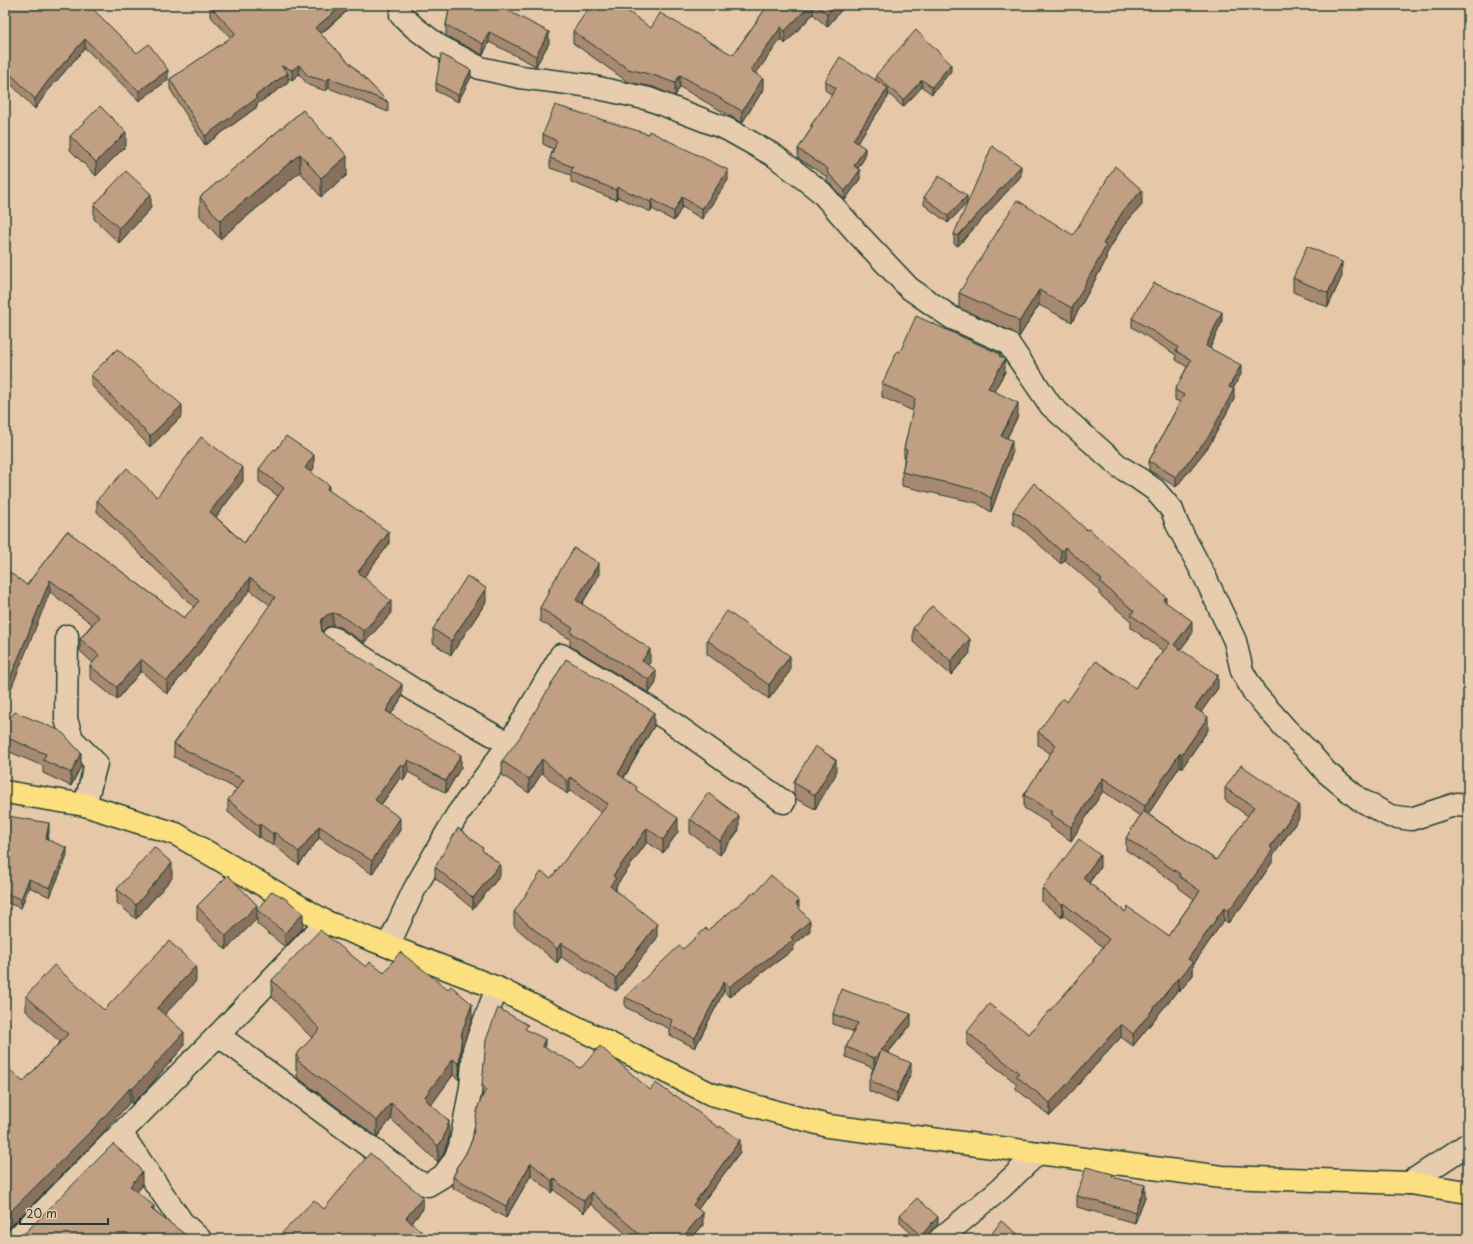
<svg xmlns="http://www.w3.org/2000/svg" width="1473" height="1244" font-family="'Playpen Sans',sans-serif">
	<rect width="100%" height="100%" fill="#e6c8a8"/>
	<filter id="ink" filterUnits="userSpaceOnUse"><feTurbulence type="fractalNoise" baseFrequency=".025" numOctaves="2"/><feDisplacementMap in="SourceGraphic" scale="8" xChannelSelector="R" yChannelSelector="G"/><feConvolveMatrix kernelMatrix="1 2 1 2 8 2 1 2 1" color-interpolation-filters="sRGB"/></filter>
	<g filter="url(#ink)">
		<g fill="none" stroke-linecap="round" stroke-linejoin="round">
			<g stroke="#1f3d34" stroke-width="25">
				<g id="minor">
					<polyline points="401,15 415,28 439,46 480,68 520,77 584,85 649,99 727,129 775,156 821,192 857,233 909,288 952,318 1008,343 1051,406 1120,467 1135,476 1155,490 1172,510 1177,524 1206,579 1235,641 1242,671 1255,694 1286,729 1310,753 1326,772 1359,799 1390,816 1411,819 1457,804 1468,805"/>
					<polyline points="67,636 66,719 72,739 96,763 85,805"/>
					<polyline points="333,638 419,693 509,744"/>
					<polyline points="388,946 414,890 457,815 509,744 561,655 667,719 784,802"/>
					<polyline points="218,1035 416,1181 428,1185 443,1176 454,1161 460,1147 471,1087 474,1049 497,988"/>
					<polyline points="121,1133 182,1222 200,1239"/>
					<polyline points="1409,1183 1468,1144"/>
					<polyline points="16,1239 218,1035 326,922"/>
					<polyline points="940,1239 1000,1189 1038,1153"/>
				</g>
			</g>
			<g stroke="#1f3d34" stroke-width="25">
				<polyline id="primary" points="5,792 85,805 176,834 326,922 497,988 711,1094 828,1126 947,1141 1222,1177 1409,1183 1468,1192"/>
			</g>
			<use href="#minor" stroke="#e7cdae" stroke-width="22"/>
			<use href="#primary" stroke="#fce080" stroke-width="22"/>
		</g>
		<g fill="#a68970" stroke="#1f3d34">
			<polygon points="354,5 321,34 388,102 388,112 329,88 326,91 308,85 299,74 292,80 288,78 288,83 257,104 257,107 205,145 170,89 170,79 231,38 210,16 210,6"/>
			<polygon points="450,5 549,43 536,66 489,42 483,55 446,36 446,25"/>
			<polygon points="768,5 843,5 843,8 827,27 813,14 785,44 781,39 756,73 763,90 742,123 680,87 675,96 653,87 628,82 573,43 573,31 651,28 733,55"/>
			<polygon points="5,14 137,53 168,80 139,101 85,48 47,92 35,109 5,78"/>
			<polygon points="951,71 932,94 922,87 903,107 888,93 888,97 857,143 865,157 858,168 860,179 845,200 827,181 827,177 798,158 798,149 811,129 811,125 822,110 832,95 825,90 825,81 876,80 876,75"/>
			<polygon points="471,77 458,102 436,91 436,83"/>
			<polygon points="303,110 347,175 321,197 300,172 220,239 200,216 200,197"/>
			<polygon points="543,134 728,180 702,219 682,207 674,221 652,209 651,212 617,197 616,200 571,182 571,175 550,168 550,158 553,149 543,144"/>
			<polygon points="70,136 126,146 96,176 70,150"/>
			<polygon points="1021,176 958,246 954,244 954,234"/>
			<polygon points="924,197 967,203 948,223 924,205"/>
			<polygon points="94,205 151,208 119,243 94,219"/>
			<polygon points="1142,205 1123,226 1106,255 1106,260 1072,322 1039,305 1019,337 1013,332 959,308 959,293 1073,235"/>
			<polygon points="1342,276 1328,307 1293,292 1293,278"/>
			<polygon points="1132,318 1222,322 1210,348 1241,374 1233,389 1234,399 1209,446 1176,487 1149,470 1149,461 1180,402 1175,400 1175,390 1187,367 1176,360 1176,355 1132,327"/>
			<polygon points="900,352 1000,356 1005,372 994,391 1018,416 1007,438 1012,454 991,512 977,503 902,486 902,472 904,463 904,449 913,411 882,397 882,384"/>
			<polygon points="91,375 182,416 150,447 91,385"/>
			<polygon points="276,450 314,468 311,472 329,491 389,544 364,577 391,614 364,643 340,627 333,626 327,627 322,632 326,636 402,697 391,714 461,767 446,793 408,772 404,780 400,778 381,805 400,830 372,874 319,838 299,865 274,845 273,846 260,837 259,838 228,812 228,800 237,789 174,757 174,744 270,605 250,590 167,694 141,671 117,700 90,678 90,666 93,663 80,651 80,639 92,624 50,592 27,585 67,531 184,618 194,607 97,512 97,500 157,497 243,481 216,517 244,543 278,496 259,482 259,469"/>
			<polygon points="1013,511 1166,602 1192,634 1180,650 1218,688 1201,712 1208,730 1182,768 1180,766 1148,814 1216,860 1248,816 1225,800 1225,788 1299,818 1273,856 1273,861 1247,900 1228,923 1224,920 1193,965 1193,975 1179,992 1178,990 1133,1046 1121,1037 1050,1116 1016,1089 1016,1083 967,1045 967,1032 1029,1034 1093,963 1093,960 1103,947 1063,915 1062,917 1042,902 1042,889 1100,868 1089,883 1125,912 1168,936 1194,899 1179,888 1179,886 1126,850 1126,838 1140,816 1103,791 1071,841 1050,827 1050,824 1024,808 1024,795 1051,754 1038,745 1038,732 1067,702 1135,688 1163,651 1131,628 1131,621 1100,595 1100,591 1065,560 1061,564 1023,530 1013,524"/>
			<polygon points="599,576 582,604 650,662 648,665 656,683 649,693 570,646 570,639 540,621 540,608 549,593 549,589"/>
			<polygon points="486,602 451,655 433,643 433,629"/>
			<polygon points="913,628 970,653 951,675 913,642"/>
			<polygon points="707,640 790,671 769,699 707,654"/>
			<polygon points="5,723 81,766 71,786 43,773 43,766 5,750"/>
			<polygon points="654,726 624,778 678,832 663,853 647,842 616,886 616,891 657,938 616,991 561,957 557,963 514,926 514,912 551,878 602,813 570,791 567,794 542,773 529,793 502,775 502,761"/>
			<polygon points="836,774 815,809 796,799 794,795 794,781"/>
			<polygon points="5,815 49,832 47,840 67,856 50,897 29,887 21,908 5,902"/>
			<polygon points="690,819 739,830 720,855 690,833"/>
			<polygon points="483,851 500,876 473,909 435,878 435,867"/>
			<polygon points="172,878 136,919 117,903 117,889"/>
			<polygon points="755,893 799,908 810,931 793,946 793,950 729,997 724,991 695,1048 670,1035 670,1029 625,1007 625,997 683,949 708,930"/>
			<polygon points="197,906 257,910 303,928 285,947 257,924 257,919 226,950 197,920"/>
			<polygon points="366,967 384,973 472,1020 462,1048 459,1080 453,1075 431,1105 449,1138 443,1155 438,1162 391,1119 377,1137 297,1077 297,1072 296,1071 296,1055 312,1038 272,997 272,980"/>
			<polygon points="196,981 164,1015 184,1046 147,1089 132,1104 130,1102 94,1143 6,1232 8,1233 13,1236 20,1236 142,1186 137,1192 154,1211 190,1239 5,1239 23,1082 60,1042 26,1011 26,996 104,1010"/>
			<polygon points="833,1014 911,1025 888,1053 911,1073 897,1103 869,1091 869,1080 873,1068 846,1057 846,1047 854,1032 833,1024"/>
			<polygon points="528,1031 545,1048 579,1068 650,1090 740,1152 698,1209 703,1225 691,1239 632,1239 591,1204 584,1213 561,1196 554,1190 552,1193 531,1175 506,1218 453,1188 453,1177 456,1171 456,1168 465,1155 472,1140 482,1097 482,1085"/>
			<polygon points="1113,1177 1145,1197 1135,1223 1077,1207 1077,1196"/>
			<polygon points="324,1209 423,1209 412,1223 429,1239 281,1239 281,1234"/>
			<polygon points="900,1215 938,1225 932,1230 924,1239 917,1239 900,1223"/>
		</g>
		<g fill="#876f5b" stroke="#1f3d34">
			<polygon points="343,5 354,5 315,38 315,28"/>
			<polygon points="810,5 813,5 813,14 785,44 785,31"/>
			<polygon points="835,5 843,5 843,8 827,27 827,14"/>
			<polygon points="781,27 781,39 750,82 750,70"/>
			<polygon points="489,32 489,42 483,55 483,44"/>
			<polygon points="549,32 549,43 536,66 536,56"/>
			<polygon points="85,39 85,48 47,92 35,109 35,99 47,82"/>
			<polygon points="951,64 951,71 932,94 932,87"/>
			<polygon points="299,65 299,74 292,80 292,70"/>
			<polygon points="168,70 168,80 139,101 139,91"/>
			<polygon points="471,70 471,77 458,102 458,95"/>
			<polygon points="288,73 288,83 257,104 257,107 205,145 205,136 255,96"/>
			<polygon points="680,75 680,87 675,96 675,83"/>
			<polygon points="329,78 329,88 326,91 326,81"/>
			<polygon points="763,78 763,90 742,123 742,111"/>
			<polygon points="922,80 922,87 903,107 903,100"/>
			<polygon points="888,88 888,97 853,149 853,140"/>
			<polygon points="126,132 126,146 96,176 96,162"/>
			<polygon points="865,148 865,157 854,174 854,166"/>
			<polygon points="300,154 300,172 220,239 220,221"/>
			<polygon points="347,156 347,175 321,197 321,178"/>
			<polygon points="1021,166 1021,176 958,246 958,236"/>
			<polygon points="728,170 728,180 702,219 702,209"/>
			<polygon points="860,170 860,179 845,200 845,191"/>
			<polygon points="617,187 617,197 616,200 616,190"/>
			<polygon points="1142,190 1142,205 1123,226 1106,255 1106,260 1072,322 1072,308 1103,244 1123,211"/>
			<polygon points="151,194 151,208 119,243 119,228"/>
			<polygon points="967,196 967,203 948,223 948,216"/>
			<polygon points="682,197 682,207 674,221 674,212"/>
			<polygon points="652,199 652,209 651,212 651,202"/>
			<polygon points="1342,262 1342,276 1328,307 1328,293"/>
			<polygon points="1039,290 1039,305 1019,337 1019,322"/>
			<polygon points="1222,312 1222,322 1206,356 1206,346"/>
			<polygon points="1000,354 1000,367 1005,359 1005,372 988,402 988,388"/>
			<polygon points="1241,365 1241,374 1229,396 1229,387"/>
			<polygon points="1234,389 1234,399 1209,446 1176,487 1176,477"/>
			<polygon points="1018,403 1018,416 1001,450 1001,436"/>
			<polygon points="182,405 182,416 150,447 150,436"/>
			<polygon points="1012,440 1012,454 991,512 991,498"/>
			<polygon points="314,455 314,468 305,480 305,468"/>
			<polygon points="243,468 243,481 210,525 210,512"/>
			<polygon points="329,485 329,498 327,489"/>
			<polygon points="389,532 389,544 358,585 358,572"/>
			<polygon points="1065,547 1065,560 1061,564 1061,551"/>
			<polygon points="599,563 599,576 576,613 576,600"/>
			<polygon points="250,578 250,590 167,694 167,681"/>
			<polygon points="50,580 50,592 5,704 5,691"/>
			<polygon points="486,588 486,602 451,655 451,641"/>
			<polygon points="1166,597 1166,610 1163,600"/>
			<polygon points="391,601 391,614 364,643 364,631"/>
			<polygon points="333,613 333,626 327,627 322,632 321,625 322,619 327,615"/>
			<polygon points="1192,621 1192,634 1174,658 1174,645"/>
			<polygon points="970,639 970,653 951,675 951,661"/>
			<polygon points="650,649 650,662 642,674 642,661"/>
			<polygon points="790,656 790,671 769,699 769,685"/>
			<polygon points="141,659 141,671 117,700 117,687"/>
			<polygon points="656,670 656,683 649,693 649,680"/>
			<polygon points="1218,675 1218,688 1195,721 1195,708"/>
			<polygon points="402,684 402,697 386,723 386,711"/>
			<polygon points="654,712 654,726 618,787 618,774"/>
			<polygon points="1208,717 1208,730 1182,768 1182,754"/>
			<polygon points="81,753 81,766 71,786 71,773"/>
			<polygon points="1180,753 1180,766 1145,819 1145,806"/>
			<polygon points="461,755 461,767 446,793 446,781"/>
			<polygon points="542,759 542,773 529,793 529,779"/>
			<polygon points="408,760 408,772 404,780 404,767"/>
			<polygon points="836,760 836,774 815,809 815,795"/>
			<polygon points="400,765 400,778 375,813 375,800"/>
			<polygon points="570,777 570,791 567,794 567,781"/>
			<polygon points="1103,778 1103,791 1071,841 1071,827"/>
			<polygon points="1299,805 1299,818 1273,856 1273,861 1247,900 1228,923 1228,911 1270,847"/>
			<polygon points="739,816 739,830 720,855 720,841"/>
			<polygon points="400,818 400,830 372,874 372,861"/>
			<polygon points="678,818 678,832 663,853 663,840"/>
			<polygon points="49,823 49,832 46,848 46,839"/>
			<polygon points="260,824 260,837 259,838 259,826"/>
			<polygon points="319,826 319,838 299,865 299,852"/>
			<polygon points="647,828 647,842 616,886 616,892 610,886 613,876"/>
			<polygon points="274,832 274,845 273,846 273,834"/>
			<polygon points="67,848 67,856 50,897 50,888"/>
			<polygon points="1100,855 1100,868 1083,890 1083,878"/>
			<polygon points="172,863 172,878 136,919 136,905"/>
			<polygon points="500,864 500,876 473,909 473,898"/>
			<polygon points="29,879 29,887 21,908 21,899"/>
			<polygon points="799,901 799,911 796,904"/>
			<polygon points="1063,903 1063,915 1062,917 1062,905"/>
			<polygon points="257,905 257,919 226,950 226,936"/>
			<polygon points="1224,908 1224,920 1193,965 1193,975 1179,992 1179,979 1188,959"/>
			<polygon points="303,913 303,928 285,947 285,933"/>
			<polygon points="810,921 810,931 793,946 793,950 729,997 729,987"/>
			<polygon points="657,924 657,938 616,991 616,978"/>
			<polygon points="561,943 561,957 557,963 557,949"/>
			<polygon points="196,966 196,981 157,1023 157,1008"/>
			<polygon points="1178,978 1178,990 1133,1046 1133,1034"/>
			<polygon points="724,981 724,991 695,1048 695,1038"/>
			<polygon points="472,1004 472,1020 462,1048 459,1080 459,1064 462,1032"/>
			<polygon points="911,1014 911,1025 881,1060 881,1050"/>
			<polygon points="1121,1024 1121,1037 1050,1116 1050,1103"/>
			<polygon points="184,1032 184,1046 147,1089 132,1104 132,1089"/>
			<polygon points="545,1039 545,1050 542,1046"/>
			<polygon points="881,1051 874,1069 874,1058"/>
			<polygon points="453,1059 453,1075 424,1115 424,1098"/>
			<polygon points="911,1063 911,1073 897,1103 897,1093"/>
			<polygon points="130,1088 130,1102 94,1143 7,1230 5,1234 5,1219 7,1215"/>
			<polygon points="391,1103 391,1119 377,1137 377,1121"/>
			<polygon points="449,1121 449,1138 443,1155 438,1162 438,1146"/>
			<polygon points="740,1140 740,1152 693,1216 693,1205"/>
			<polygon points="531,1163 531,1175 506,1218 506,1206"/>
			<polygon points="142,1172 142,1186 130,1200 130,1186"/>
			<polygon points="554,1178 554,1190 552,1193 552,1181"/>
			<polygon points="1145,1185 1145,1197 1135,1223 1135,1212"/>
			<polygon points="591,1192 591,1204 584,1213 584,1201"/>
			<polygon points="423,1197 423,1209 406,1230 406,1218"/>
			<polygon points="154,1206 154,1221 151,1209"/>
			<polygon points="703,1213 703,1225 691,1239 681,1239"/>
			<polygon points="938,1217 938,1225 932,1230 924,1239 921,1239 921,1236 932,1223"/>
		</g>
		<g fill="#c19f82" stroke="#1f3d34">
			<polygon points="13,5 89,5 137,53 149,44 168,70 139,91 85,39 47,82 35,99 5,68 5,14"/>
			<polygon points="211,5 343,5 315,28 388,102 329,78 326,81 308,76 299,65 292,70 281,66 288,73 255,96 257,98 205,136 170,79 236,34 210,6"/>
			<polygon points="450,5 497,5 549,32 536,56 489,32 483,44 446,25"/>
			<polygon points="591,5 619,5 651,28 660,13 733,55 768,5 810,5 785,31 781,27 750,70 763,78 742,111 680,75 675,83 653,75 628,69 573,31"/>
			<polygon points="817,5 835,5 827,14"/>
			<polygon points="916,30 951,64 932,87 922,80 903,100 876,75"/>
			<polygon points="441,54 471,70 458,95 436,83"/>
			<polygon points="840,57 888,88 853,140 865,148 854,166 860,170 845,191 827,172 828,169 798,149 813,126 811,125 822,110 836,88 825,81"/>
			<polygon points="555,105 648,134 649,131 728,170 702,209 682,197 674,212 652,199 651,202 617,187 616,190 571,172 573,167 550,158 557,141 543,134"/>
			<polygon points="100,106 126,132 96,162 70,136"/>
			<polygon points="303,110 329,139 331,137 347,156 321,178 300,154 220,221 200,197"/>
			<polygon points="992,146 1021,166 958,236 954,234"/>
			<polygon points="1115,166 1142,190 1123,211 1103,244 1106,246 1072,308 1039,290 1019,322 1013,317 959,293 1017,200 1073,235"/>
			<polygon points="126,171 151,194 119,228 94,205"/>
			<polygon points="939,176 967,196 948,216 924,197"/>
			<polygon points="1307,246 1342,262 1328,293 1293,278"/>
			<polygon points="1154,283 1222,312 1206,346 1241,365 1229,387 1234,389 1209,436 1176,477 1149,461 1184,395 1175,390 1191,360 1176,351 1178,347 1132,318"/>
			<polygon points="916,316 1000,354 999,356 1005,359 988,388 1018,403 1001,436 1012,440 991,498 977,490 902,472 907,450 904,449 915,399 882,384 897,351 900,352"/>
			<polygon points="117,349 182,405 150,436 91,375"/>
			<polygon points="286,436 314,455 305,468 329,485 327,489 389,532 358,572 391,601 364,631 340,615 333,613 327,615 322,619 321,625 322,632 326,636 402,684 386,711 413,728 461,755 446,781 408,760 404,767 400,765 375,800 400,818 372,861 319,826 299,852 274,832 273,834 260,824 259,826 228,800 244,780 174,744 275,597 250,578 167,681 141,659 117,687 90,666 99,655 80,639 99,617 50,580 5,691 5,569 27,585 67,531 184,618 199,601 97,500 127,468 157,497 201,437 243,468 210,512 244,543 284,488 259,469 274,449 276,450"/>
			<polygon points="1034,483 1087,530 1089,529 1166,597 1163,600 1192,621 1174,645 1218,675 1195,708 1208,717 1182,754 1180,753 1145,806 1103,778 1071,827 1050,814 1052,812 1024,795 1056,745 1038,732 1063,698 1067,702 1096,661 1135,688 1170,643 1131,615 1134,611 1100,582 1102,580 1065,547 1061,551 1023,517 1013,511"/>
			<polygon points="574,548 599,563 576,600 650,649 642,661 656,670 649,680 570,632 573,628 540,608 550,590 549,589"/>
			<polygon points="467,576 486,588 451,641 433,629"/>
			<polygon points="932,606 970,639 951,661 913,628"/>
			<polygon points="727,611 790,656 769,685 707,640"/>
			<polygon points="566,659 654,712 618,774 637,787 636,790 678,818 663,840 647,828 613,876 616,878 610,886 657,924 616,978 561,943 557,949 514,912 541,872 551,878 608,804 570,777 567,781 542,759 529,779 502,761 520,737"/>
			<polygon points="15,712 61,731 81,753 71,773 43,760 46,754 5,737 5,723"/>
			<polygon points="815,746 836,760 815,795 796,784 794,781"/>
			<polygon points="1241,765 1299,805 1270,847 1273,849 1247,887 1228,911 1224,908 1188,959 1193,962 1179,979 1178,978 1133,1034 1121,1024 1050,1103 1016,1076 1019,1073 967,1032 989,1004 1029,1034 1094,961 1093,960 1109,939 1063,903 1062,905 1042,889 1079,839 1100,855 1083,878 1125,912 1128,907 1168,936 1200,891 1179,876 1180,874 1126,838 1143,811 1216,860 1254,807 1225,788"/>
			<polygon points="708,793 739,816 720,841 690,819"/>
			<polygon points="5,815 8,816 49,823 46,839 67,848 50,888 29,879 21,899 5,893"/>
			<polygon points="458,828 483,848 482,850 500,864 473,898 435,867"/>
			<polygon points="154,847 172,863 136,905 117,889"/>
			<polygon points="228,875 257,905 226,936 197,906"/>
			<polygon points="771,875 799,901 796,904 810,921 791,937 793,940 729,987 724,981 695,1038 670,1026 672,1020 625,997 679,946 683,949 706,928 708,930 754,892 755,893"/>
			<polygon points="272,891 286,899 303,913 285,933 257,910"/>
			<polygon points="320,930 366,967 370,962 384,973 400,952 448,989 451,986 472,1004 462,1032 459,1064 453,1059 424,1098 449,1121 443,1139 438,1146 391,1103 377,1121 297,1060 299,1058 296,1055 320,1029 272,980"/>
			<polygon points="169,941 196,966 157,1008 184,1032 147,1074 132,1089 130,1088 94,1128 7,1215 5,1219 5,1065 23,1082 68,1034 26,996 54,965 104,1010"/>
			<polygon points="841,989 911,1014 881,1050 911,1063 897,1093 869,1080 881,1051 874,1058 846,1047 858,1023 833,1014"/>
			<polygon points="498,1008 528,1025 525,1029 545,1039 542,1046 572,1062 579,1068 582,1067 600,1046 650,1090 656,1083 674,1096 675,1095 719,1128 720,1126 740,1140 693,1205 703,1213 681,1239 645,1239 591,1192 584,1201 561,1185 554,1178 552,1181 531,1163 506,1206 453,1177 457,1169 456,1168 465,1155 472,1140 478,1106 486,1089 482,1085 486,1040"/>
			<polygon points="113,1144 139,1167 142,1172 130,1186 154,1206 151,1209 190,1238 189,1239 5,1239 5,1229 8,1233 13,1236 20,1236 25,1233"/>
			<polygon points="370,1153 423,1197 406,1218 429,1239 286,1239 281,1234 314,1200 324,1209"/>
			<polygon points="1086,1167 1113,1174 1112,1177 1145,1185 1135,1212 1077,1196"/>
			<polygon points="917,1198 938,1217 932,1223 921,1236 900,1215"/>
			<polygon points="1001,1221 1024,1239 988,1239"/>
			<polygon points="480,1236 483,1239 477,1239"/>
		</g>
	</g>
	<rect width="1473" height="1244" fill="none" stroke="#e7cdae" stroke-width="20"/>
	<rect x="10" y="10" width="1453" height="1224" fill="none" stroke="#1f3d34" stroke-width="1.5" filter="url(#ink)"/>
	<path d="M20 1218v6h88v-6" fill="none" stroke="#1f3d34" stroke-width="2"/>
	<text x="26" y="1218" font-size="12" fill="#1f3d34" stroke="#e7cdae" stroke-width="3" paint-order="stroke">20 m</text>
</svg>
